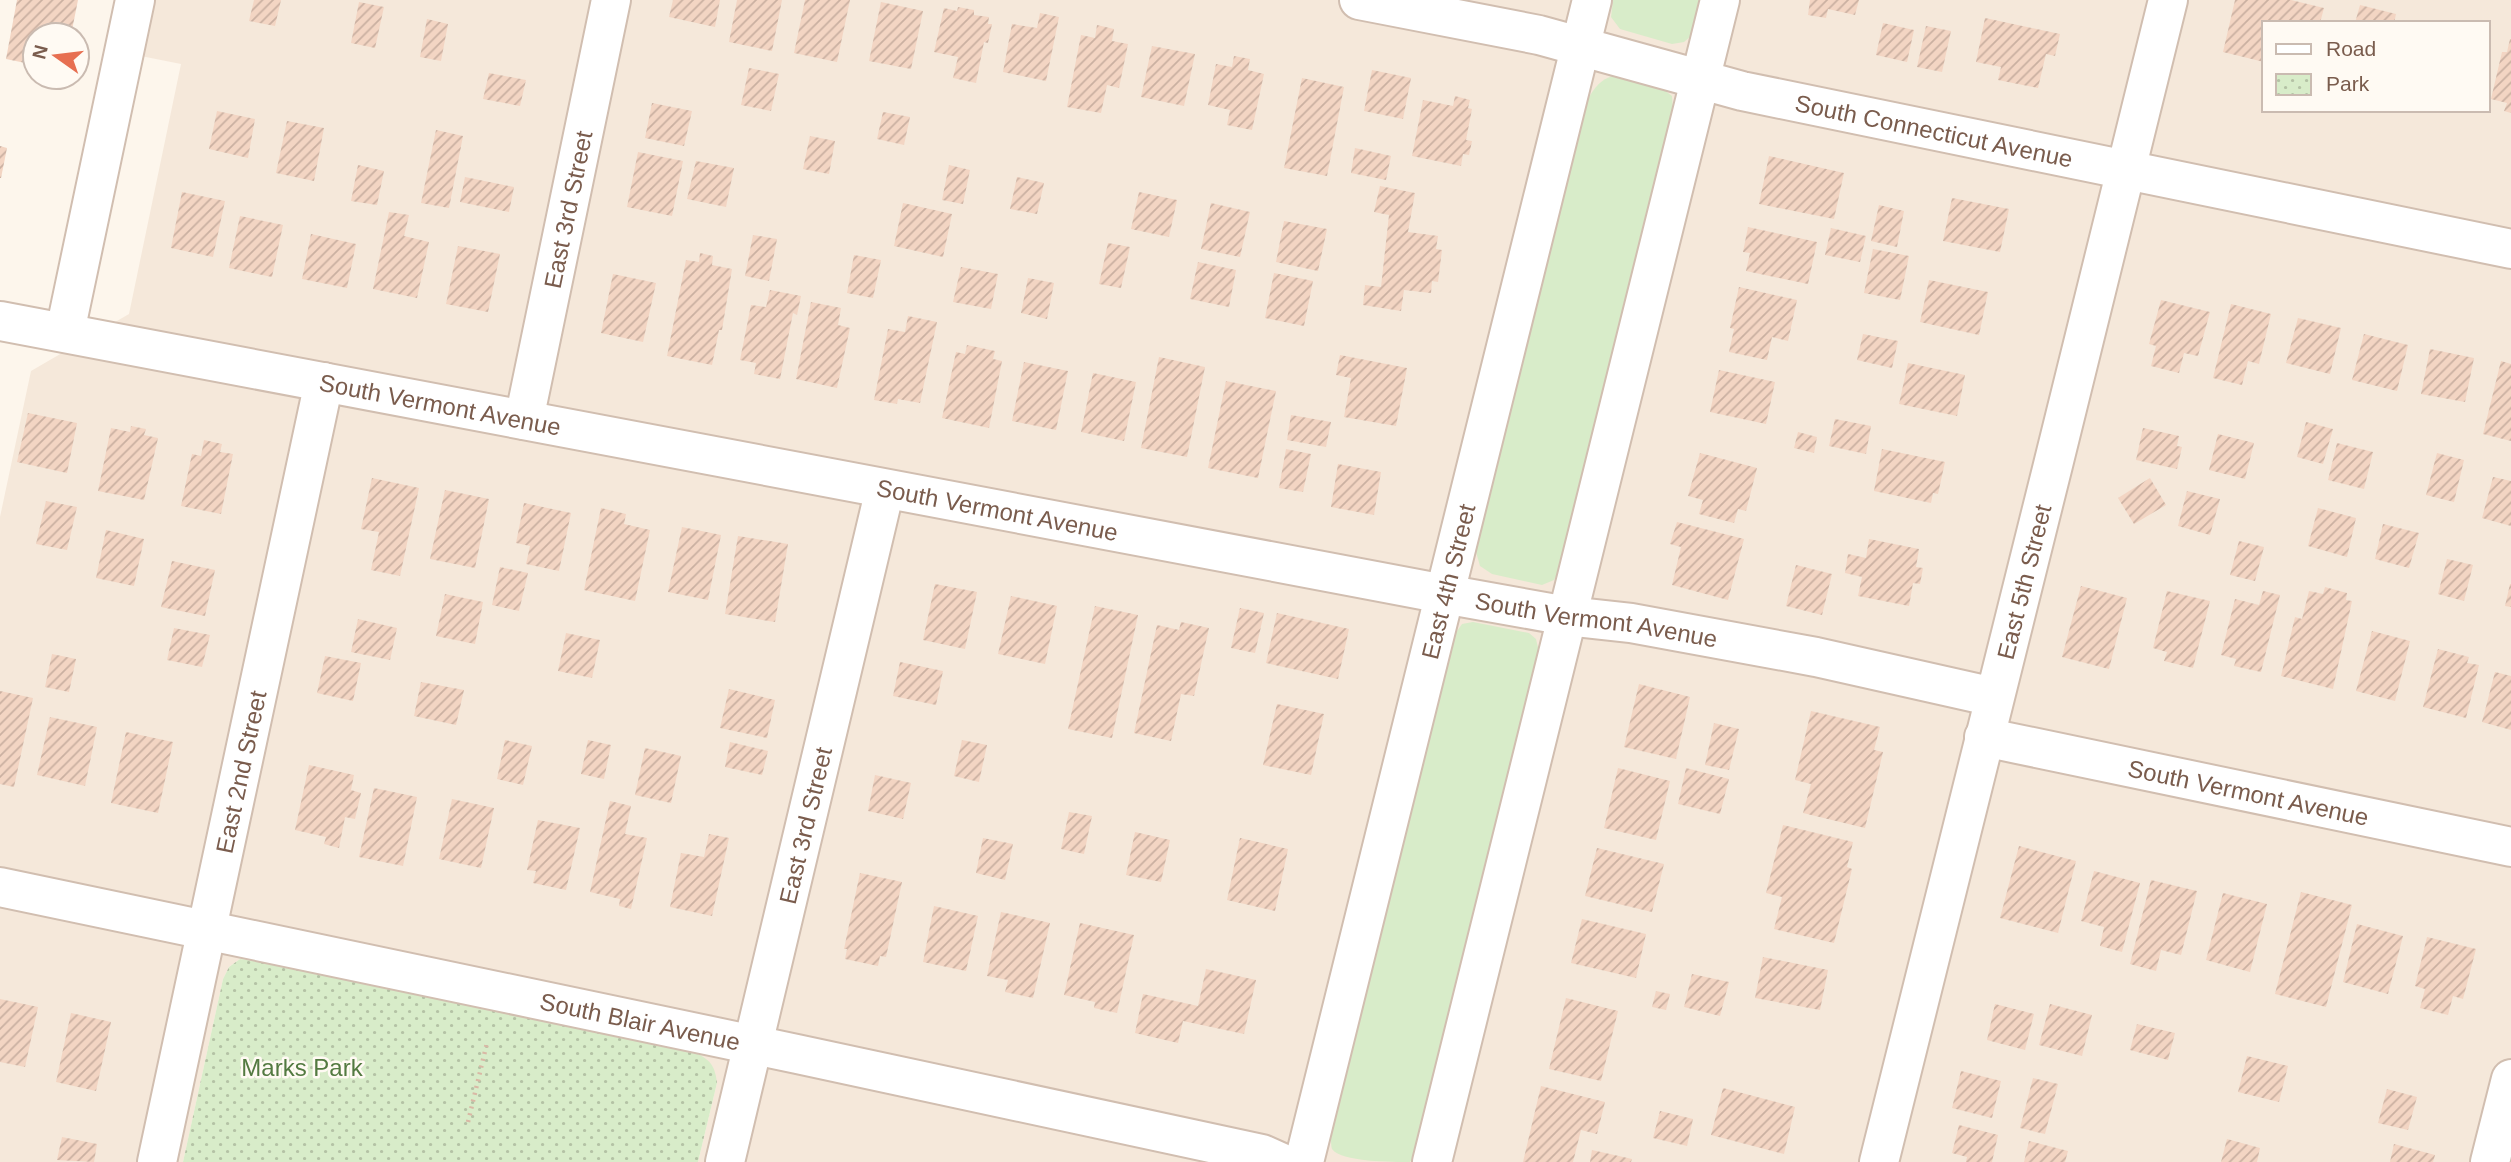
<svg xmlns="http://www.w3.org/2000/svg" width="2511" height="1162" font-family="Helvetica,sans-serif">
	<defs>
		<pattern id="park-dots" width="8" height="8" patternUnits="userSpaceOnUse" patternTransform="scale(1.75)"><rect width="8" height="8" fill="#d8ecc9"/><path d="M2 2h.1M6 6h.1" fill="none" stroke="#b4c2a5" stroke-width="1.8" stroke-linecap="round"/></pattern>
		<pattern id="building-hatch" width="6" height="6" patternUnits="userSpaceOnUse" patternTransform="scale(1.75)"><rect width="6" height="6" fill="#f3d5c3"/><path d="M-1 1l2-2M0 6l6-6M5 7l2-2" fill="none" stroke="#cab0a1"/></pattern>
	</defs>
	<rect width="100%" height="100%" fill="#fdf6ec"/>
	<path fill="#f5e8da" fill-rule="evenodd" d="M148,0H2511V1162H698L717,1083L699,1054L253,960L240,959L229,967L223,979L183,1162H0V517L31,371L129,314L181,64L136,55ZM2264,23H2488V110H2264Z"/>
	<g fill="#d8ecc9">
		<polygon points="1613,0 1700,0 1692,35 1684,42 1672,44 1620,29 1611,17"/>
		<path d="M1613,76L1663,89L1672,96L1673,110L1560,569L1554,580L1542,585L1492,574L1480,566L1476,552L1588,99C1594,88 1601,79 1613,76Z"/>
		<path d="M1473,622L1529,633L1536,639L1539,652L1417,1149L1410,1162C1394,1162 1340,1162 1332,1149C1331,1147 1331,1140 1331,1138L1455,634L1462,624Z"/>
	</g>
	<path fill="url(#park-dots)" d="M240,959L253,960L698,1054C712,1061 715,1068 717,1083L698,1162H183L223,979L229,967Z"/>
	<g fill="url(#building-hatch)">
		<polygon points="17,0 78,0 71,35 35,35 35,65 6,59"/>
		<polygon points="254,0 281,0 275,26 249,21"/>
		<polygon points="673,0 720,0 715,27 669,17"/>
		<polygon points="737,0 782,0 772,51 729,42"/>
		<polygon points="805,0 850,0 837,62 794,53"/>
		<polygon points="1810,0 1859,0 1855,15 1828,9 1826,18 1808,15"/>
		<polygon points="2235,0 2291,0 2324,8 2320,23 2264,23 2264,62 2223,52"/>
		<polygon points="359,2 384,7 375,48 351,43"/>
		<polygon points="881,2 923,11 911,69 869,61"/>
		<polygon points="2360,5 2396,14 2394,23 2355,23"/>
		<polygon points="958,7 974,10 974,15 989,17 988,24 992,24 988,43 984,42 976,83 953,78 958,57 934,52 944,8 957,11"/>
		<polygon points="1040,13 1059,17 1046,81 1003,72 1012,24 1037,28"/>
		<polygon points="1985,18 2060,34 2055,56 2046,54 2038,88 1998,80 2001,67 1976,62"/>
		<polygon points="427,19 448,24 441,61 420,57"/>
		<polygon points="1883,23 1914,30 1907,62 1876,55"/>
		<polygon points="1097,25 1114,29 1112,41 1128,44 1119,88 1107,85 1101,113 1067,107 1081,35 1095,38"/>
		<polygon points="1926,26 1951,31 1942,72 1917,67"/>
		<polygon points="2510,39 2511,39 2511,113 2504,111 2507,103 2491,99 2502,52 2507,52"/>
		<polygon points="1152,46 1195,54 1184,106 1141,97"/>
		<polygon points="1234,56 1250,59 1248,70 1264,74 1252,130 1227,125 1230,110 1208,105 1216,64 1232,67"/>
		<polygon points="749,68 779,74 771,111 741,105"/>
		<polygon points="1372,70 1411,78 1403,119 1364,111"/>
		<polygon points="489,73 526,80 520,106 483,99"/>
		<polygon points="1302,78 1344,87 1327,176 1284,168"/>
		<polygon points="1455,96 1470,100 1468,108 1472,109 1466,140 1472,141 1469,155 1463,154 1461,166 1412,156 1423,100 1453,106"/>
		<polygon points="652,103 692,111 684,146 645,138"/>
		<polygon points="217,111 255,119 248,158 209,149"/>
		<polygon points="883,112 910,117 904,145 877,139"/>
		<polygon points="287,121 324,128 314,181 276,173"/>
		<polygon points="436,130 463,136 449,208 421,203"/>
		<polygon points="810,136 835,141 829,174 803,169"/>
		<polygon points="0,146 7,148 1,178 0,178"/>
		<polygon points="1355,148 1391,156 1386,180 1351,173"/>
		<polygon points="638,152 683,161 672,216 627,207"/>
		<polygon points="1769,156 1844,173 1834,219 1759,204"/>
		<polygon points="696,161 734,168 726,207 687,199"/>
		<polygon points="358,165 384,171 377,205 351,201"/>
		<polygon points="949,165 970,170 963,204 942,200"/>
		<polygon points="465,177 514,187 509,212 460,202"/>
		<polygon points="1017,177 1044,183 1037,214 1010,209"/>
		<polygon points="1380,186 1415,193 1408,232 1438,236 1436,249 1442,250 1438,282 1432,281 1431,293 1404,290 1401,311 1363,305 1365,285 1381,287 1389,215 1374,212"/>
		<polygon points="182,192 225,201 213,257 171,248"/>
		<polygon points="1139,192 1177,200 1169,237 1131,229"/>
		<polygon points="1952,198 2009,209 2000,252 1943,241"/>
		<polygon points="903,203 952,214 943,257 894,246"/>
		<polygon points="1211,203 1250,212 1240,257 1201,249"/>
		<polygon points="1879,205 1904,211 1897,247 1871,241"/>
		<polygon points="389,212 409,215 404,236 429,242 417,298 373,289"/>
		<polygon points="240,216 283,225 272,277 229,268"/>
		<polygon points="1284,221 1327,229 1318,271 1276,262"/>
		<polygon points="1748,227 1817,242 1808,284 1746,271 1750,253 1743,252"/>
		<polygon points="1831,228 1866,236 1860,262 1825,255"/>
		<polygon points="311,234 356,244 347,288 302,279"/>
		<polygon points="753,235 777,239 769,281 745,276"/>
		<polygon points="1108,243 1130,247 1121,288 1099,284"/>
		<polygon points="458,246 500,254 488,312 446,304"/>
		<polygon points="1873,249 1909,256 1900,300 1864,293"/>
		<polygon points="700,253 713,256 712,265 732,269 722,330 719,330 712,365 667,356 686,260 699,262"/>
		<polygon points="854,255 881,260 873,298 847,293"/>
		<polygon points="1198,262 1236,270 1229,307 1190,299"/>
		<polygon points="961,267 998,274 991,309 953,302"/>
		<polygon points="1274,273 1313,281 1304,326 1265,318"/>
		<polygon points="613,274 656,283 643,342 601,333"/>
		<polygon points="1028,278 1054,283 1047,319 1021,313"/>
		<polygon points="1929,280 1988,292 1979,335 1920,322"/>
		<polygon points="1739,287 1797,300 1788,341 1772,337 1767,360 1729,352 1734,329 1730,328"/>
		<polygon points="770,290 801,296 797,315 793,313 780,379 754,374 756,363 740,360 751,305 766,307"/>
		<polygon points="2161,300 2210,312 2198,356 2184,353 2179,373 2151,366 2156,346 2149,344"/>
		<polygon points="811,302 841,308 838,325 850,328 837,388 796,379"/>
		<polygon points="2231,304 2271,314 2259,364 2248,361 2242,385 2213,378"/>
		<polygon points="908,316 937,322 920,403 898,399 897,404 874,400 888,329 905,332"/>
		<polygon points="2298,318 2341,328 2330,374 2286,363"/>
		<polygon points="1863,334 1898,341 1892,368 1857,360"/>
		<polygon points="2364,334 2408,345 2397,391 2352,380"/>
		<polygon points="967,345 995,351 993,359 1002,361 989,428 942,418 956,352 965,354"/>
		<polygon points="2430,349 2474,358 2465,402 2421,394"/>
		<polygon points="1340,355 1407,368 1396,426 1344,417 1351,378 1336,375"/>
		<polygon points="1159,357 1205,367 1187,457 1141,448"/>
		<polygon points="2501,361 2511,364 2511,441 2483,434"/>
		<polygon points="1024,362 1068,371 1056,430 1012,421"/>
		<polygon points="1908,363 1965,375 1957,416 1899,404"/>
		<polygon points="1719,370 1775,382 1766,424 1710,412"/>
		<polygon points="1093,373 1136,382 1124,441 1081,432"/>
		<polygon points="1226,381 1276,391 1258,478 1208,468"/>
		<polygon points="28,413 77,423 67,473 17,462"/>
		<polygon points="1291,415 1331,422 1326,447 1287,440"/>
		<polygon points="1835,419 1871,426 1866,454 1829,446"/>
		<polygon points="2306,422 2333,429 2323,464 2297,457"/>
		<polygon points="131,426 146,429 144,435 158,438 144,500 98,491 111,428 130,432"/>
		<polygon points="2143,428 2179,436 2177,446 2182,447 2177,469 2136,460"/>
		<polygon points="1798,432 1817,437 1814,453 1794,448"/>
		<polygon points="2218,434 2254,443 2245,479 2209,470"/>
		<polygon points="204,440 222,444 220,452 233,454 221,514 181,506 192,454 201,456"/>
		<polygon points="2337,443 2373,452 2364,489 2328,480"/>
		<polygon points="1286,449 1311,454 1303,492 1279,488"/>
		<polygon points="1882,449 1945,462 1938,494 1933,493 1931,503 1874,491"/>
		<polygon points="1700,453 1757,468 1746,511 1738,509 1734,523 1699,514 1703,500 1688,496"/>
		<polygon points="2437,453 2464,460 2454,502 2426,495"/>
		<polygon points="1338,464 1381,472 1374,515 1331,507"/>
		<polygon points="2493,477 2511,481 2511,526 2482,518"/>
		<polygon points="372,478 419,488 400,576 371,570 379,532 361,529"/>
		<polygon points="2150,478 2166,505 2134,524 2118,498"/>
		<polygon points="445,490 489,499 475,568 430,559"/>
		<polygon points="2187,491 2220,499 2210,535 2178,526"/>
		<polygon points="46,501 77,507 67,550 36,544"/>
		<polygon points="524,503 571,513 559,571 526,564 530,546 516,543"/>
		<polygon points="601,508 626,514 624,524 650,530 635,601 584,590"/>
		<polygon points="2318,508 2356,518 2347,557 2308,546"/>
		<polygon points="1677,522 1744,539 1728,600 1672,585 1681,547 1670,544"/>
		<polygon points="2383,524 2419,533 2409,568 2375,559"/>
		<polygon points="682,527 721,535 708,600 668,592"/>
		<polygon points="106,530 144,539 134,586 96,578"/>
		<polygon points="738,536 788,544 775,622 725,614"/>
		<polygon points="1869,539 1919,549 1916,567 1923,568 1920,584 1913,583 1909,606 1858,596 1862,577 1845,573 1848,554 1866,558"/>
		<polygon points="2239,541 2264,547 2255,581 2230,575"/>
		<polygon points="2447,559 2473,565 2464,601 2438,594"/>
		<polygon points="172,561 215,570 205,616 161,607"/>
		<polygon points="1796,565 1832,574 1822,615 1786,606"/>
		<polygon points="500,567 528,573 519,611 492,605"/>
		<polygon points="935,584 977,592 965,649 923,640"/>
		<polygon points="2510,584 2511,584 2511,607 2505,606"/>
		<polygon points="2081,586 2127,598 2109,669 2062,657"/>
		<polygon points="2325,587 2347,593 2346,600 2352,601 2333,689 2281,676 2295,617 2302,619 2309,591 2323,594"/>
		<polygon points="2167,591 2210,601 2193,668 2164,661 2167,652 2153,648"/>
		<polygon points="2263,591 2280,595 2261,672 2234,666 2236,659 2221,655 2235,599 2259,605"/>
		<polygon points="445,594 483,602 475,644 436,636"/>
		<polygon points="1011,596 1057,606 1045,664 998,654"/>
		<polygon points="1095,606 1138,615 1112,738 1068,729"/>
		<polygon points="1240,608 1264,613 1255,653 1231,648"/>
		<polygon points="1277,613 1349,629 1338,679 1266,663"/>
		<polygon points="358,619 397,628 390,660 351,652"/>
		<polygon points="1181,622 1209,628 1194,696 1181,694 1171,741 1134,733 1157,625 1179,630"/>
		<polygon points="174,628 210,635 202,667 167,660"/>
		<polygon points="2372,631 2410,641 2395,701 2356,691"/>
		<polygon points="566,633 600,640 592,678 558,671"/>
		<polygon points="2438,649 2469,657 2467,663 2479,665 2466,718 2423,707"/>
		<polygon points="52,654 76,659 69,692 45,687"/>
		<polygon points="325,656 361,663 353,701 317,693"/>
		<polygon points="900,662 943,671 936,705 893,696"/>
		<polygon points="2495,672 2511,676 2511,730 2482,722"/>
		<polygon points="421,682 464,690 456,725 414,716"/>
		<polygon points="1639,684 1690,697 1676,759 1624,747"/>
		<polygon points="729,689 775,700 767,738 720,728"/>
		<polygon points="0,691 33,698 14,787 0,784"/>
		<polygon points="1277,704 1324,714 1311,775 1263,765"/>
		<polygon points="1811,711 1880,727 1874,750 1883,752 1865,828 1803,813 1811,784 1795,780"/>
		<polygon points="50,717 97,727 85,786 37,775"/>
		<polygon points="1714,723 1739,729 1729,770 1705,765"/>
		<polygon points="126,732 173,742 158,813 111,803"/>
		<polygon points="505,740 532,746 523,785 497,779"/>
		<polygon points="588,740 611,745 604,779 581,774"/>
		<polygon points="962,740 987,745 979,782 954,776"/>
		<polygon points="730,742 768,751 762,775 725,767"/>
		<polygon points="645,748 681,756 671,803 635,795"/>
		<polygon points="309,765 354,775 351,790 361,793 355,819 345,817 339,848 324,844 326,837 295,830"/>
		<polygon points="1618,768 1670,781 1656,840 1604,828"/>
		<polygon points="1686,768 1729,779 1720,814 1678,804"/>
		<polygon points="875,775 911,783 903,819 868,811"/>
		<polygon points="374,788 417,797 403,866 359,857"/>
		<polygon points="452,799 494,808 481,868 439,859"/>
		<polygon points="610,801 631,806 625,834 647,838 631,909 619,906 620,899 590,892"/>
		<polygon points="1069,812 1092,816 1084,854 1061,849"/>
		<polygon points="538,820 580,828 566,890 533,883 536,871 527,870"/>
		<polygon points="1783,825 1853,842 1847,867 1852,869 1834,943 1774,929 1782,897 1766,893"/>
		<polygon points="1135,832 1170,840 1161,882 1126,875"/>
		<polygon points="709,834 729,838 712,916 670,907 681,853 704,857"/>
		<polygon points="983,838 1013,844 1005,880 976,873"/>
		<polygon points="1240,838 1288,849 1275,911 1227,900"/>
		<polygon points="2019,846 2076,861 2058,933 2000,918"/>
		<polygon points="1597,848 1664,864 1652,912 1585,896"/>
		<polygon points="2094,871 2140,883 2122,952 2100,946 2104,927 2081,921"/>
		<polygon points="860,873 902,882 886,957 880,956 878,966 845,959 847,949 844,949"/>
		<polygon points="2151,880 2197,891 2181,955 2161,950 2156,971 2130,964"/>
		<polygon points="2301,892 2352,905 2326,1007 2275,994"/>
		<polygon points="2223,893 2267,904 2250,972 2206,960"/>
		<polygon points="934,906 978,916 966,971 923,962"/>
		<polygon points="1001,912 1050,923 1033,998 1005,992 1008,980 987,976"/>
		<polygon points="1582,919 1646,934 1636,978 1571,963"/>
		<polygon points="1080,923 1134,935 1117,1013 1094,1008 1095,1002 1064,995"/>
		<polygon points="2357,924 2403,936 2388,994 2343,982"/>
		<polygon points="2427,937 2476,949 2463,999 2453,996 2448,1015 2420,1008 2425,989 2415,986"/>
		<polygon points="1763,957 1828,970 1820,1010 1755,998"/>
		<polygon points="1206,969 1256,980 1244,1034 1183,1021 1178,1043 1135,1033 1143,994 1198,1006"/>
		<polygon points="1692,974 1729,982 1720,1016 1684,1007"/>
		<polygon points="1656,991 1670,994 1666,1010 1652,1007"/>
		<polygon points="1566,998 1618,1011 1601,1081 1549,1069"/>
		<polygon points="0,999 38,1007 25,1067 0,1062"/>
		<polygon points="1995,1004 2034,1014 2025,1050 1987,1040"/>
		<polygon points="2050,1004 2092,1015 2082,1056 2039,1045"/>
		<polygon points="71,1013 111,1022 96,1091 56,1082"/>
		<polygon points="2137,1024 2175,1033 2168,1060 2130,1050"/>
		<polygon points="2247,1056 2288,1066 2279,1102 2238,1092"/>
		<polygon points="1961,1071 2001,1081 1992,1118 1952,1108"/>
		<polygon points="2033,1078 2058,1084 2045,1134 2020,1128"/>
		<polygon points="1541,1086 1605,1102 1597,1134 1581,1130 1573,1162 1523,1162"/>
		<polygon points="1723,1088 1795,1107 1784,1154 1711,1135"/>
		<polygon points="2387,1089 2417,1097 2408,1130 2378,1123"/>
		<polygon points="1660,1111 1693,1119 1687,1146 1653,1138"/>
		<polygon points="1959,1125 1998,1135 1992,1162 1966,1162 1967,1157 1952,1153"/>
		<polygon points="62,1137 97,1144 94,1162 57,1160"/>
		<polygon points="2227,1139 2260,1148 2257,1162 2221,1162"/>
		<polygon points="2029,1141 2068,1151 2065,1162 2024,1162"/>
		<polygon points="2394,1144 2435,1155 2433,1162 2390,1162"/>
		<polygon points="1592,1150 1632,1159 1631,1162 1590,1162"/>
	</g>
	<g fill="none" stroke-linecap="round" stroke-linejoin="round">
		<g stroke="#d1beb0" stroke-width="42">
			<g id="minor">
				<path id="s1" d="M1359,0L1539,35L1742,91L2511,249"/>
				<path id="s2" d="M0,321L1444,594L1567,616L1631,623L1816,657L1994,697"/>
				<polyline points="65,332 135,0"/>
				<path id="s3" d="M524,420L611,0"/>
				<path id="s4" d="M1984,737L2511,847"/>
				<path id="s5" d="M0,887L797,1054L1262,1154L1280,1162"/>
				<path id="s6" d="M157,1162L324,382"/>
				<path id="s7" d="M725,1162L885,489"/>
				<path id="s8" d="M1304,1162L1592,0"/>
				<polyline points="1432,1162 1720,0"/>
				<path id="s9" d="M1879,1162C1974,774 2074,388 2168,0"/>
				<polyline points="2490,1162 2511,1079"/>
			</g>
		</g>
		<polyline stroke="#d9b8a5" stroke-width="4.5" stroke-dasharray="2 5" stroke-linecap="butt" points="468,1122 487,1043"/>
		<use href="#minor" stroke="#fff" stroke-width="38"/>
	</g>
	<g text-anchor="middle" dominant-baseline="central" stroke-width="5" stroke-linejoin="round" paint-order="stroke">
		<g font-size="24" fill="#7a5c4d" stroke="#fffaf3">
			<text stroke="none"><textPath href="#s1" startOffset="590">South Connecticut Avenue</textPath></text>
			<text stroke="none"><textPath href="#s3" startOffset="215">East 3rd Street</textPath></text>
			<text stroke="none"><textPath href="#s2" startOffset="448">South Vermont Avenue</textPath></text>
			<text stroke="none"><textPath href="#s2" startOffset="1015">South Vermont Avenue</textPath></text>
			<text stroke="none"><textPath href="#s8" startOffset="598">East 4th Street</textPath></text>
			<text stroke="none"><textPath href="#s9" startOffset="598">East 5th Street</textPath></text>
			<text stroke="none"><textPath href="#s2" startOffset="1624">South Vermont Avenue</textPath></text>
			<text stroke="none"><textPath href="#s6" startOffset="399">East 2nd Street</textPath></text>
			<text stroke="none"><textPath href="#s4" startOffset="270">South Vermont Avenue</textPath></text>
			<text stroke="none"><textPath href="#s7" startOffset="346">East 3rd Street</textPath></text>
			<text stroke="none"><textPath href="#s5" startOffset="654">South Blair Avenue</textPath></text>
		</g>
		<g font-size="24" fill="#537a41" stroke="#fffaf3">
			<text x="302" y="1067">Marks Park</text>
		</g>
	</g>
	<rect x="2262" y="21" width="228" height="91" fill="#fffaf3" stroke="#cabbb1" stroke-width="2"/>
	<rect x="2276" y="44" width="35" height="10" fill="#ffffff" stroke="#cabbb1" stroke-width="2"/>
	<text x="2326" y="56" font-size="21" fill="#7a5c4d">Road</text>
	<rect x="2276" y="74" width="35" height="21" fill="url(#park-dots)" stroke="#cabbb1" stroke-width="2"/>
	<text x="2326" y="91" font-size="21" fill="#7a5c4d">Park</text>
	<g transform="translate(56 56) rotate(284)"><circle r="33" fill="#fffaf3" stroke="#cabbb1" stroke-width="2"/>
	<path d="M0-5L12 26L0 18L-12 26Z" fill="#e76f51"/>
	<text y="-10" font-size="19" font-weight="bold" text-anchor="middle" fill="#7a5c4d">N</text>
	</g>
</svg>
